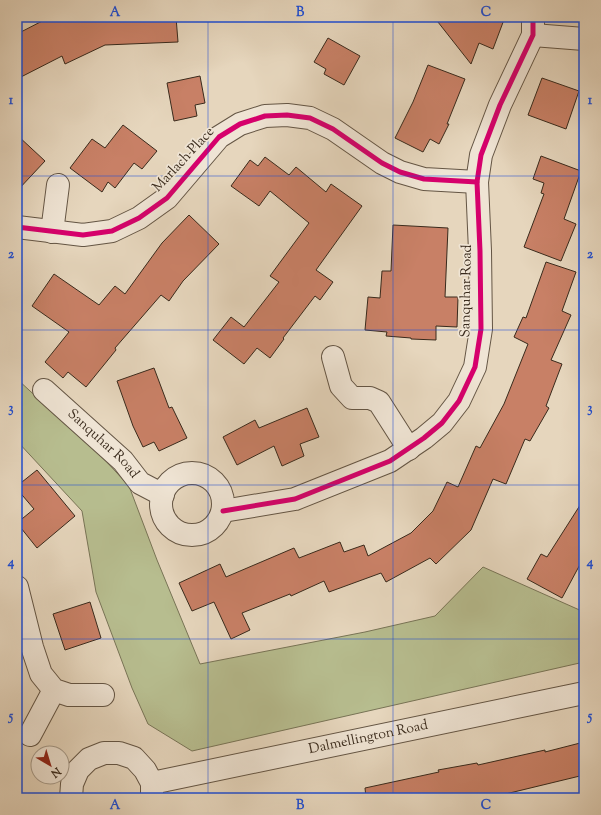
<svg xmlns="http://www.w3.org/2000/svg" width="601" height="815" font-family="'Sorts Mill Goudy',serif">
	<rect width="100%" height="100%" fill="#e6d6bd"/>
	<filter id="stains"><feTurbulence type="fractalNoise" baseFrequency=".005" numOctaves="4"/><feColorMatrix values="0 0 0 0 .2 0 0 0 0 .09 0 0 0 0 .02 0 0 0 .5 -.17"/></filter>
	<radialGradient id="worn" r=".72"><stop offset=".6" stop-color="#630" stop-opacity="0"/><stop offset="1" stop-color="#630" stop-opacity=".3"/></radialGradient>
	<polygon fill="#b7bd8f" stroke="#787456" points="17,379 103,458 129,486 157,560 200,664 365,632 435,616 483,567 584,612 584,662 192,751 148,724 132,688 96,592 82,511 17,441"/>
	<g fill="#c88066" stroke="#392a1c">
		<polygon points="50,17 176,17 178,42 105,45 65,64 62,56 17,79 17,34"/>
		<polygon points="434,17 505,17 493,49 479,43 471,64"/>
		<polygon points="328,38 360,56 344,85 324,74 326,69 314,62"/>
		<polygon points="428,65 465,79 447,124 449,124 439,144 430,139 423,152 395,138 413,102"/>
		<polygon points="200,76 205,103 195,105 197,116 174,121 167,83"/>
		<polygon points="542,78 579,91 566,129 528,115"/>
		<polygon points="123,125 157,151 142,169 134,163 115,188 108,182 102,192 70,168 92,139 105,148"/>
		<polygon points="17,135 45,161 17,191"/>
		<polygon points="541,156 581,171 564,219 576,224 561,261 524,247 544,194 541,193 544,183 533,179"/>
		<polygon points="265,157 289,175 296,167 326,192 331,184 362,206 316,270 333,282 320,300 315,296 283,338 284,339 270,358 257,348 244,364 213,340 231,317 244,327 279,282 270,276 309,223 270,191 259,206 231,186 250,160 258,166"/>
		<polygon points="189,215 219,244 183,281 169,301 161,295 115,348 116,350 86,387 68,372 63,378 45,362 69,332 32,306 54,274 99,305 115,286 125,294 162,243"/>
		<polygon points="393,225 448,228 445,297 458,297 457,327 436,326 436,340 411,339 411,338 386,336 387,332 365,330 368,297 380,298 382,271 391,271"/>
		<polygon points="546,262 576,272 562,311 571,315 551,360 562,364 546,406 549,408 530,441 525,439 506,484 493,479 471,530 436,564 430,558 386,582 381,573 329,592 324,581 291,596 290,594 242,613 250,630 231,639 214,602 192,611 179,583 220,564 226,577 294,548 299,558 340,542 344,552 364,545 368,556 411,533 433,511 447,482 458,487 476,446 480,448 504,404 528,344 514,337 523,317 526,318"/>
		<polygon points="154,368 169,408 172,407 187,438 159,451 154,442 143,447 133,426 117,381"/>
		<polygon points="307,408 319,437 300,444 304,456 282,466 274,446 237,465 223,437 255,420 259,428"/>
		<polygon points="37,470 75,516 37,548 17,523 34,509 17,489 17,486"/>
		<polygon points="584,499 584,557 562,598 527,579 541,554 547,557"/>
		<polygon points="90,602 101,638 65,650 53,614"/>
		<polygon points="584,742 584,775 489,798 366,798 365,788 439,772 438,770 477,763 478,765 545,750 545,752"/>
	</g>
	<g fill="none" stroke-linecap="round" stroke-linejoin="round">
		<g stroke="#645544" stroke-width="24">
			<g id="street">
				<polyline points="533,35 584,39"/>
				<polyline points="17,227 83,235 112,231 139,218 167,198 219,137 240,124 265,116 287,115 310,118 333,129 382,163 400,172 424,179 477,182"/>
				<polyline points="52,232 58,185"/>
				<polyline points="333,357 341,386 352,398 370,398 379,402 409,449"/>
				<path id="s1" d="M44,390L123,461L140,483L163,495"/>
				<circle cx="192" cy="504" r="31"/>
				<polyline points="223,511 295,499 390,461 424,438 442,423 459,401 475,367 481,329 480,251 477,182 481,155 500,105 533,35 533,17"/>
				<polyline points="17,587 32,647 41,674 54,690 69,695 103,695"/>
				<polyline points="30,735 54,690"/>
				<path id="s2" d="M152,783L584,693"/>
				<polyline points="71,798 72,784 78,770 89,759 104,753 119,753 134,758 145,770 152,783 152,797"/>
			</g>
		</g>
		<use href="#street" stroke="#efe4d4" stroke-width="22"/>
		<g stroke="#efe4d4" stroke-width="8">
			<g id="cycleway">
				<polyline points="17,227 83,235 112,231 139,218 167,198 219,137 240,124 265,116 287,115 310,118 333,129 382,163 400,172 424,179 477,182"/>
				<polyline points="223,511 295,499 390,461 424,438 442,423 459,401 475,367 481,329 480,251 477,182 481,155 500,105 533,35 533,17"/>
			</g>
		</g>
		<use href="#cycleway" stroke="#d6006c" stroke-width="5"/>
	</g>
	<path fill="none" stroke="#1d4ed8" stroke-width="1" stroke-opacity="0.55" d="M208,17V798M393,17V798M17,176H584M17,330H584M17,485H584M17,639H584"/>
	<g text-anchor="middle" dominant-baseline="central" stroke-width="3.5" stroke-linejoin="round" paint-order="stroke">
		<g font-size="14" fill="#392a1c" stroke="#efe4d4">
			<text transform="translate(184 160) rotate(-47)">Marlach Place</text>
			<text transform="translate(467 291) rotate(-89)">Sanquhar Road</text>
			<text stroke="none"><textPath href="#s1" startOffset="80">Sanquhar Road</textPath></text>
			<text stroke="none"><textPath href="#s2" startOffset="221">Dalmellington Road</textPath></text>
		</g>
	</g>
	<rect width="601" height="815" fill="none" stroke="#e6d6bd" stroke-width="44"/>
	<g transform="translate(50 765) rotate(142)"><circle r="19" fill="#efe4d4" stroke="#a69a8a"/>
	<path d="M0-3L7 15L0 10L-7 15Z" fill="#8f2418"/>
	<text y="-6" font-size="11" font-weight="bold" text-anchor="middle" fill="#392a1c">N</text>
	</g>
	<rect x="22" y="22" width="557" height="771" fill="none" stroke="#1d4ed8" stroke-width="1.5"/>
	<g font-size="13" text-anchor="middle" font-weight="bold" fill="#1d4ed8">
		<text x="115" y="16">A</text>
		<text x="300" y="16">B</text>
		<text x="486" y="16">C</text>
		<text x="11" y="104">1</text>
		<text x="590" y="104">1</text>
		<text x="11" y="258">2</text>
		<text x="590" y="258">2</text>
		<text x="11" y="412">3</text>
		<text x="590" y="412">3</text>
		<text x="11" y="566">4</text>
		<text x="590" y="566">4</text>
		<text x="11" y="720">5</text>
		<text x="590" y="720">5</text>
		<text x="115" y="809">A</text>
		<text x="300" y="809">B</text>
		<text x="486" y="809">C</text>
	</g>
	<rect width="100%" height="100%" filter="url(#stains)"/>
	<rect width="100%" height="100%" fill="url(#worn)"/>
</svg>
